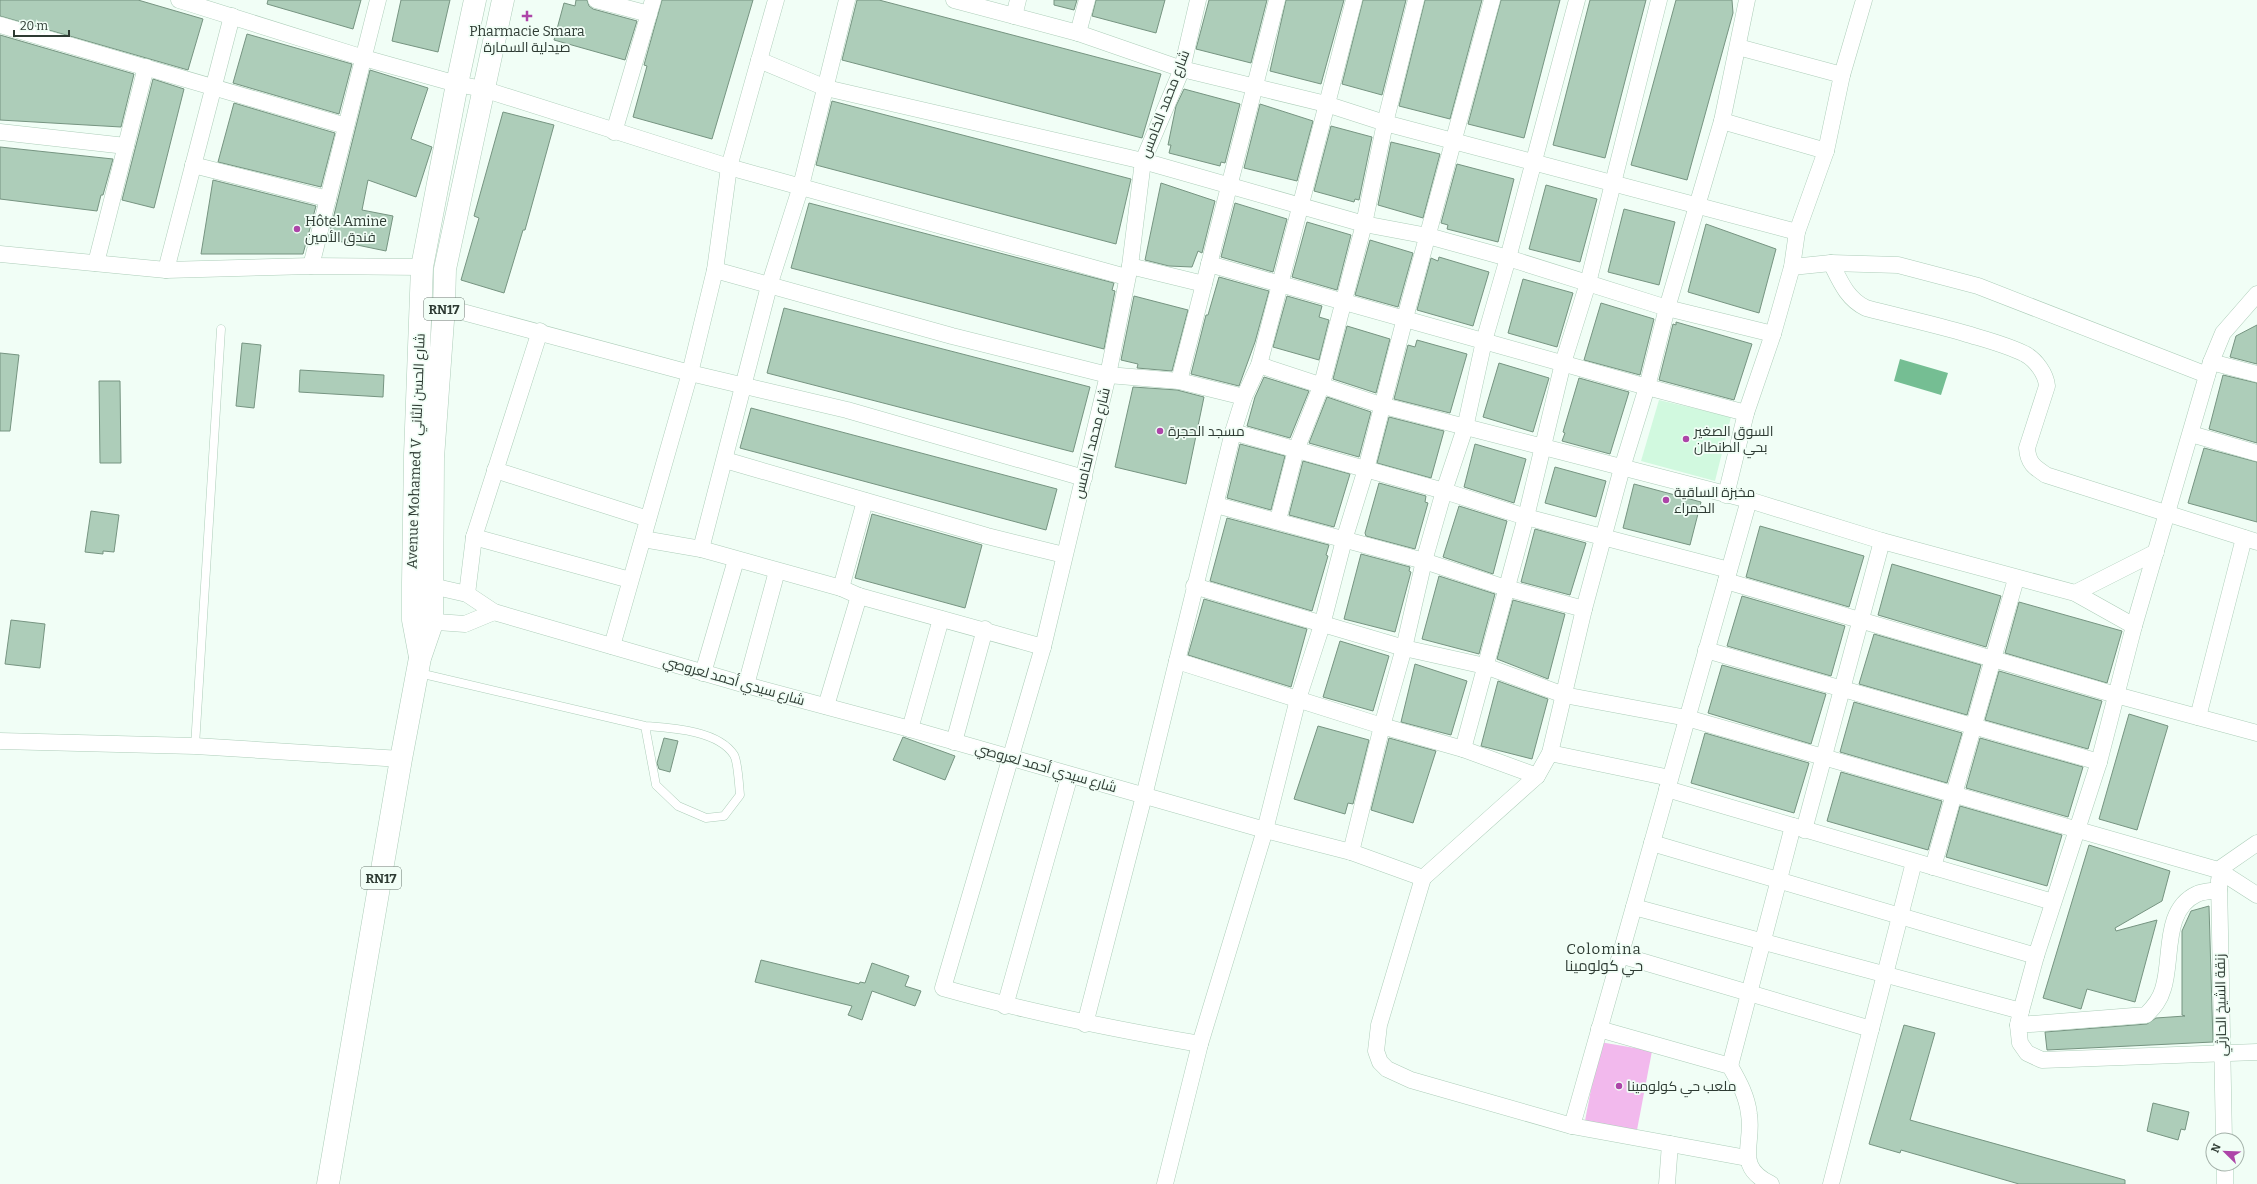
<svg xmlns="http://www.w3.org/2000/svg" width="2257" height="1184" font-family="Bitter,Cairo,serif">
	<rect width="100%" height="100%" fill="#f1fef6"/>
	<polygon fill="#d1f9df" points="1659,400 1731,417 1715,481 1641,461"/>
	<polygon fill="#f2b9ed" points="1600,1042 1652,1051 1637,1130 1585,1121"/>
	<polygon fill="#75be93" points="1900,359 1948,373 1941,395 1894,381"/>
	<g fill="#adcdb9" stroke="#769481">
		<polygon points="0,0 138,0 203,19 188,70 0,16"/>
		<polygon points="268,0 361,0 353,29 267,4"/>
		<polygon points="401,0 450,0 438,52 392,41"/>
		<polygon points="576,0 587,0 589,6 593,9 637,21 625,60 554,40 564,3 575,6"/>
		<polygon points="662,0 753,0 712,139 633,117 647,66 644,65"/>
		<polygon points="857,0 879,0 1161,74 1142,138 842,60"/>
		<polygon points="1054,0 1077,0 1074,10 1054,5"/>
		<polygon points="1096,0 1165,0 1156,33 1092,16"/>
		<polygon points="1209,0 1267,0 1251,63 1196,49"/>
		<polygon points="1286,0 1344,0 1321,84 1270,71"/>
		<polygon points="1363,0 1406,0 1382,95 1342,84"/>
		<polygon points="1425,0 1482,0 1450,119 1399,106"/>
		<polygon points="1501,0 1560,0 1524,138 1468,124"/>
		<polygon points="1590,0 1646,0 1605,158 1553,145"/>
		<polygon points="1676,0 1732,0 1733,13 1687,180 1631,165"/>
		<polygon points="247,34 352,64 339,114 233,83"/>
		<polygon points="0,35 134,74 121,127 0,120"/>
		<polygon points="370,70 428,88 411,139 432,147 416,197 368,180 362,210 393,216 386,251 328,239"/>
		<polygon points="153,79 184,89 154,208 122,200"/>
		<polygon points="1184,89 1240,104 1225,163 1221,162 1220,166 1169,153 1171,145 1168,145 1176,106"/>
		<polygon points="832,101 1131,179 1116,244 816,165"/>
		<polygon points="234,103 335,133 321,187 218,162"/>
		<polygon points="1260,104 1313,121 1297,181 1244,168"/>
		<polygon points="503,112 554,125 525,230 523,230 504,293 461,280 479,218 474,216"/>
		<polygon points="1331,126 1372,137 1359,200 1355,199 1354,202 1314,191"/>
		<polygon points="1391,142 1440,154 1423,218 1378,205"/>
		<polygon points="0,147 113,159 103,195 101,195 97,211 0,199"/>
		<polygon points="1457,164 1514,179 1498,242 1447,229 1448,225 1441,223"/>
		<polygon points="213,180 316,206 303,254 201,254"/>
		<polygon points="1161,183 1215,201 1202,253 1198,251 1192,267 1169,266 1145,260"/>
		<polygon points="1546,185 1597,199 1580,262 1529,249"/>
		<polygon points="809,203 1114,283 1112,290 1115,291 1104,349 791,268"/>
		<polygon points="1235,203 1287,219 1273,272 1221,257"/>
		<polygon points="1624,209 1675,222 1659,285 1608,272"/>
		<polygon points="1307,222 1351,235 1337,290 1292,277"/>
		<polygon points="1706,224 1776,249 1759,313 1688,292"/>
		<polygon points="1370,240 1413,253 1398,307 1355,295"/>
		<polygon points="1439,257 1489,272 1473,326 1417,310 1431,258 1438,261"/>
		<polygon points="1219,277 1269,291 1255,342 1239,386 1191,374 1206,315 1208,315"/>
		<polygon points="1523,279 1573,293 1557,347 1508,333"/>
		<polygon points="1134,296 1188,310 1172,371 1137,368 1138,364 1121,360"/>
		<polygon points="1287,296 1322,306 1319,317 1329,320 1319,360 1273,347"/>
		<polygon points="1601,303 1654,319 1640,375 1584,360"/>
		<polygon points="784,308 1090,387 1073,452 767,373"/>
		<polygon points="1676,322 1752,344 1734,400 1659,380 1673,324 1676,325"/>
		<polygon points="2257,325 2257,364 2230,357 2236,336"/>
		<polygon points="1347,326 1390,339 1376,393 1333,379"/>
		<polygon points="1417,340 1467,354 1450,413 1394,399 1408,345 1415,347"/>
		<polygon points="242,343 261,345 254,408 236,406"/>
		<polygon points="0,353 19,355 10,431 0,431"/>
		<polygon points="1499,363 1549,378 1533,432 1483,417"/>
		<polygon points="300,370 384,375 383,397 299,392"/>
		<polygon points="2223,375 2257,383 2257,443 2209,429"/>
		<polygon points="1264,377 1309,391 1290,438 1247,426 1255,397"/>
		<polygon points="1579,378 1629,392 1610,454 1562,441 1565,433 1563,432"/>
		<polygon points="99,381 120,381 121,463 100,463"/>
		<polygon points="1133,387 1177,390 1204,397 1186,484 1115,467"/>
		<polygon points="1327,397 1371,412 1359,457 1309,443"/>
		<polygon points="751,408 1057,489 1046,530 740,448"/>
		<polygon points="1389,417 1444,431 1431,478 1377,463"/>
		<polygon points="1240,444 1285,456 1271,510 1227,498"/>
		<polygon points="1475,444 1526,459 1514,503 1464,487"/>
		<polygon points="2204,448 2257,462 2257,522 2188,503"/>
		<polygon points="1303,461 1350,474 1334,527 1289,515"/>
		<polygon points="1555,467 1606,481 1596,517 1545,503"/>
		<polygon points="1379,483 1426,496 1425,502 1428,503 1415,549 1366,536 1365,533"/>
		<polygon points="1634,484 1701,502 1690,545 1623,528"/>
		<polygon points="1459,506 1507,521 1493,574 1443,557"/>
		<polygon points="91,511 119,515 114,552 103,551 103,554 85,552"/>
		<polygon points="872,514 982,545 965,608 855,578"/>
		<polygon points="1227,518 1329,545 1326,555 1328,556 1312,611 1210,581"/>
		<polygon points="1760,526 1864,556 1849,607 1746,577"/>
		<polygon points="1535,529 1586,543 1570,595 1521,582"/>
		<polygon points="1361,554 1410,567 1409,571 1411,572 1395,632 1344,619"/>
		<polygon points="1892,564 2001,596 1986,647 1878,615"/>
		<polygon points="1439,576 1495,594 1479,654 1422,639"/>
		<polygon points="1742,596 1845,626 1831,676 1727,646"/>
		<polygon points="1204,599 1307,629 1291,687 1188,655"/>
		<polygon points="1513,600 1565,614 1548,679 1497,659"/>
		<polygon points="2019,602 2122,631 2107,683 2005,653"/>
		<polygon points="11,620 45,624 40,668 5,664"/>
		<polygon points="1874,634 1981,665 1967,715 1859,684"/>
		<polygon points="1340,641 1389,656 1373,711 1323,697"/>
		<polygon points="1415,664 1467,681 1451,735 1401,722"/>
		<polygon points="1722,665 1826,694 1811,744 1708,713"/>
		<polygon points="1999,671 2102,701 2088,749 1985,720"/>
		<polygon points="1498,681 1548,699 1532,759 1481,746"/>
		<polygon points="1854,702 1962,733 1947,783 1840,752"/>
		<polygon points="2129,714 2168,726 2137,830 2099,819"/>
		<polygon points="1318,726 1369,740 1353,804 1348,803 1345,814 1294,799"/>
		<polygon points="1705,733 1809,763 1794,813 1691,783"/>
		<polygon points="903,737 955,756 945,780 893,760"/>
		<polygon points="664,738 678,741 670,772 659,769 657,763"/>
		<polygon points="1389,738 1436,751 1413,823 1371,810"/>
		<polygon points="1980,738 2083,767 2068,817 1966,788"/>
		<polygon points="1841,772 1942,801 1928,850 1827,821"/>
		<polygon points="1960,806 2062,835 2047,886 1946,857"/>
		<polygon points="2089,845 2170,871 2162,901 2115,928 2116,931 2157,920 2135,1002 2087,989 2081,1009 2043,998"/>
		<polygon points="2209,906 2213,1042 2047,1050 2045,1032 2147,1024 2156,1018 2185,1016 2182,1015 2182,931 2191,911"/>
		<polygon points="761,960 859,984 860,982 865,983 872,963 909,976 905,986 921,991 915,1006 872,991 862,1020 848,1015 852,1006 755,982"/>
		<polygon points="1904,1025 1935,1033 1910,1120 2125,1180 2125,1184 2019,1184 1901,1150 1900,1153 1869,1144"/>
		<polygon points="2153,1103 2189,1112 2185,1130 2181,1129 2178,1140 2147,1131"/>
	</g>
	<g fill="none" stroke-linecap="round" stroke-linejoin="round">
		<g stroke="#adcdb9" stroke-width="9">
			<g id="lane">
				<path d="M419,673L645,726C671,728 718,730 734,755C738,762 739,785 740,795L724,816L706,818L678,806L656,785L645,726"/>
				<polyline points="195,746 221,329"/>
			</g>
		</g>
		<g stroke="#adcdb9" stroke-width="17">
			<g id="street">
				<polyline points="179,0 364,58 457,84 483,89 729,167 1126,277"/>
				<polyline points="596,0 649,14"/>
				<polyline points="954,0 1078,33 1182,69 1326,104 1385,123 1797,232"/>
				<path d="M1198,0L1182,69L1143,161L1130,266L1108,375L1043,647L943,988C1028,1012 1113,1029 1200,1044"/>
				<polyline points="1014,16 1018,0"/>
				<polyline points="0,25 346,126"/>
				<polyline points="1078,33 1087,0"/>
				<polyline points="1738,47 1842,75"/>
				<polyline points="759,60 826,88 1143,161 1364,224 1428,236 1508,258 1667,308 1773,334"/>
				<polyline points="1722,121 1826,151"/>
				<polyline points="0,132 126,146"/>
				<polyline points="614,132 653,0"/>
				<polyline points="193,165 328,199"/>
				<polyline points="0,254 166,270 311,266 422,267"/>
				<polyline points="96,263 146,67"/>
				<path d="M1831,263C1840,281 1847,299 1866,308C1900,317 1934,324 1967,334C1987,340 2007,345 2025,354C2036,360 2046,374 2047,386L2027,448C2028,463 2034,467 2046,475L2257,542"/>
				<polyline points="1209,264 1647,387 1746,413"/>
				<polyline points="311,266 378,0"/>
				<polyline points="1130,266 1204,284"/>
				<polyline points="1792,267 1831,263 1898,265 1978,286 2207,375"/>
				<polyline points="166,270 232,16"/>
				<polyline points="715,270 952,336 1108,375 1179,381 1244,397"/>
				<polyline points="2257,294 2223,333 2211,362 2134,626 2099,762 2036,956 2021,1011 2018,1025 2020,1043 2027,1053 2042,1060 2257,1052"/>
				<polyline points="444,307 690,373 847,410 1084,478"/>
				<polyline points="2211,362 2257,374"/>
				<polyline points="1259,365 1384,406 1749,500 1882,541 2075,593 2134,626"/>
				<polyline points="1179,381 1277,0"/>
				<polyline points="1233,432 1444,491 1526,517 1729,570"/>
				<polyline points="2191,434 2257,453"/>
				<polyline points="725,460 987,536 1064,555"/>
				<polyline points="495,470 648,519"/>
				<polyline points="1726,495 1746,413 1773,334 1792,267 1797,232 1826,151 1842,75 1864,0"/>
				<polyline points="1216,505 1424,561 1506,588 1584,609"/>
				<polyline points="1278,520 1296,450 1322,384 1364,224 1385,123 1416,0"/>
				<polyline points="474,537 630,580"/>
				<polyline points="643,539 701,549 841,588 859,596 1043,647"/>
				<polyline points="701,549 769,286 801,186 847,0"/>
				<polyline points="1726,581 2116,695 2257,733"/>
				<polyline points="423,584 467,594 494,612 746,685 910,729 1265,830 1351,852 1423,878"/>
				<polyline points="1194,586 1404,648 1485,666 1564,695 1687,718 2218,870 2257,895"/>
				<polyline points="841,588 865,501"/>
				<polyline points="2075,593 2156,552"/>
				<polyline points="467,594 474,537 540,331"/>
				<polyline points="423,621 465,624 494,612"/>
				<polyline points="612,646 690,373 715,270 729,167 776,0"/>
				<polyline points="1706,650 2099,762"/>
				<polyline points="1177,661 1382,726 1463,749 1537,776"/>
				<polyline points="703,673 736,560"/>
				<polyline points="746,685 777,571"/>
				<polyline points="826,706 859,596"/>
				<polyline points="2198,717 2244,538"/>
				<polyline points="910,729 941,619"/>
				<polyline points="0,741 195,746 401,759"/>
				<polyline points="954,742 985,629"/>
				<polyline points="1463,749 1526,517 1563,363 1588,283 1659,0"/>
				<polyline points="1550,753 1670,778"/>
				<polyline points="1667,789 2053,902"/>
				<polyline points="1804,830 1882,541"/>
				<polyline points="1652,843 2036,956"/>
				<polyline points="1351,852 1382,726 1404,648 1424,561 1444,491 1465,428 1484,341 1508,258 1577,0"/>
				<polyline points="1933,867 2016,579"/>
				<polyline points="2218,870 2257,843"/>
				<polyline points="1423,878 1379,1025 1376,1051 1380,1062 1387,1069 1411,1080 1572,1126 1749,500"/>
				<polyline points="1423,878 1537,776 1550,753 1584,609 1622,468 1647,387 1667,308 1722,121 1747,0"/>
				<polyline points="2219,880 2224,1140"/>
				<polyline points="1634,907 2021,1011"/>
				<polyline points="1620,955 1871,1029"/>
				<polyline points="1005,1006 1070,775"/>
				<polyline points="1085,1024 1144,796 1233,432 1244,397 1259,365 1354,0"/>
				<path d="M2018,1025L2146,1015C2154,1007 2160,1000 2163,989C2173,959 2162,910 2197,894C2203,891 2213,891 2219,890"/>
				<path d="M1599,1029L1730,1066C1739,1082 1747,1096 1749,1114C1754,1145 1734,1166 1771,1184"/>
				<polyline points="1730,1066 1793,826"/>
				<polyline points="1572,1126 1747,1158"/>
				<polyline points="2225,1164 2225,1184"/>
				<polyline points="1165,1184 1200,1044 1265,830 1298,699 1322,625 1344,540 1366,469 1405,318 1492,0"/>
				<polyline points="1667,1184 1670,1144"/>
				<polyline points="1831,1184 1914,862"/>
			</g>
		</g>
		<g stroke="#adcdb9" stroke-width="23">
			<g id="primary">
				<polyline points="420,657 413,620 413,583 415,455 422,267 457,84 475,0"/>
				<polyline points="328,1184 401,759 420,658 432,623 433,458 444,307 445,269 503,0"/>
			</g>
		</g>
		<use href="#lane" stroke="#fff" stroke-width="8"/>
		<use href="#street" stroke="#fff" stroke-width="16"/>
		<use href="#primary" stroke="#fff" stroke-width="22"/>
	</g>
	<g fill="#ad45a8" stroke="#f1fef6" stroke-width="1.5">
		<path d="M525 10h4v4h4v4h-4v4h-4v-4h-4v-4h4z"/>
		<circle cx="297" cy="229" r="4"/>
		<circle cx="1160" cy="431" r="4"/>
		<circle cx="1686" cy="439" r="4"/>
		<circle cx="1666" cy="500" r="4"/>
		<circle cx="1619" cy="1086" r="4"/>
	</g>
	<g text-anchor="middle" dominant-baseline="central" stroke-width="3.5" stroke-linejoin="round" paint-order="stroke">
		<g fill="#f1fef6" stroke="#68766e" stroke-width="1">
			<rect x="424" y="298" width="40" height="22" rx="3"/>
			<rect x="361" y="867" width="40" height="22" rx="3"/>
		</g>
		<g font-size="13" font-weight="bold" fill="#2e3b33">
			<text x="444" y="309">RN17</text>
			<text x="381" y="878">RN17</text>
		</g>
		<g font-size="14" fill="#2e3b33" stroke="#f1fef6" text-anchor="start">
			<text x="527" y="31" text-anchor="middle">Pharmacie Smara<tspan x="527" dy="16">صيدلية السمارة</tspan></text>
			<text x="305" y="221">Hôtel Amine<tspan x="305" dy="16">فندق الأمين</tspan></text>
			<text x="1168" y="431">مسجد الحجرة</text>
			<text x="1694" y="431">السوق الصغير<tspan x="1694" dy="16">بحي الطنطان</tspan></text>
			<text x="1674" y="492">مخبزة الساقية<tspan x="1674" dy="16">الحمراء</tspan></text>
			<text x="1627" y="1086">ملعب حي كولومينا</text>
		</g>
		<g font-size="14" fill="#2e3b33" stroke="#f1fef6">
			<text transform="translate(1165 104) rotate(-69)">شارع محمد الخامس</text>
			<text transform="translate(1092 443) rotate(-76)">شارع محمد الخامس</text>
			<text transform="translate(416 451) rotate(-88)">Avenue Mohamed V شارع الحسن الثاني</text>
			<text transform="translate(734 681) rotate(16)">شارع سيدي أحمد لعروصي</text>
			<text transform="translate(1046 768) rotate(16)">شارع سيدي أحمد لعروصي</text>
			<text transform="translate(2221 1005) rotate(-91)">زنقة الشيخ الحارثي</text>
		</g>
		<g font-size="15" letter-spacing="1" fill="#2e3b33" stroke="#f1fef6">
			<text x="1604" y="949">Colomina<tspan x="1604" dy="17">حي كولومينا</tspan></text>
		</g>
	</g>
	<g transform="translate(2225 1152) rotate(293)"><circle r="19" fill="#f1fef6" stroke="#a3b0a8"/>
	<path d="M0-3L7 15L0 10L-7 15Z" fill="#ad45a8"/>
	<text y="-6" font-size="11" font-weight="bold" text-anchor="middle" fill="#2e3b33">N</text>
	</g>
	<path d="M14 30v6h55v-6" fill="none" stroke="#2e3b33" stroke-width="2"/>
	<text x="20" y="30" font-size="12" fill="#2e3b33" stroke="#f1fef6" stroke-width="3" paint-order="stroke">20 m</text>
</svg>
